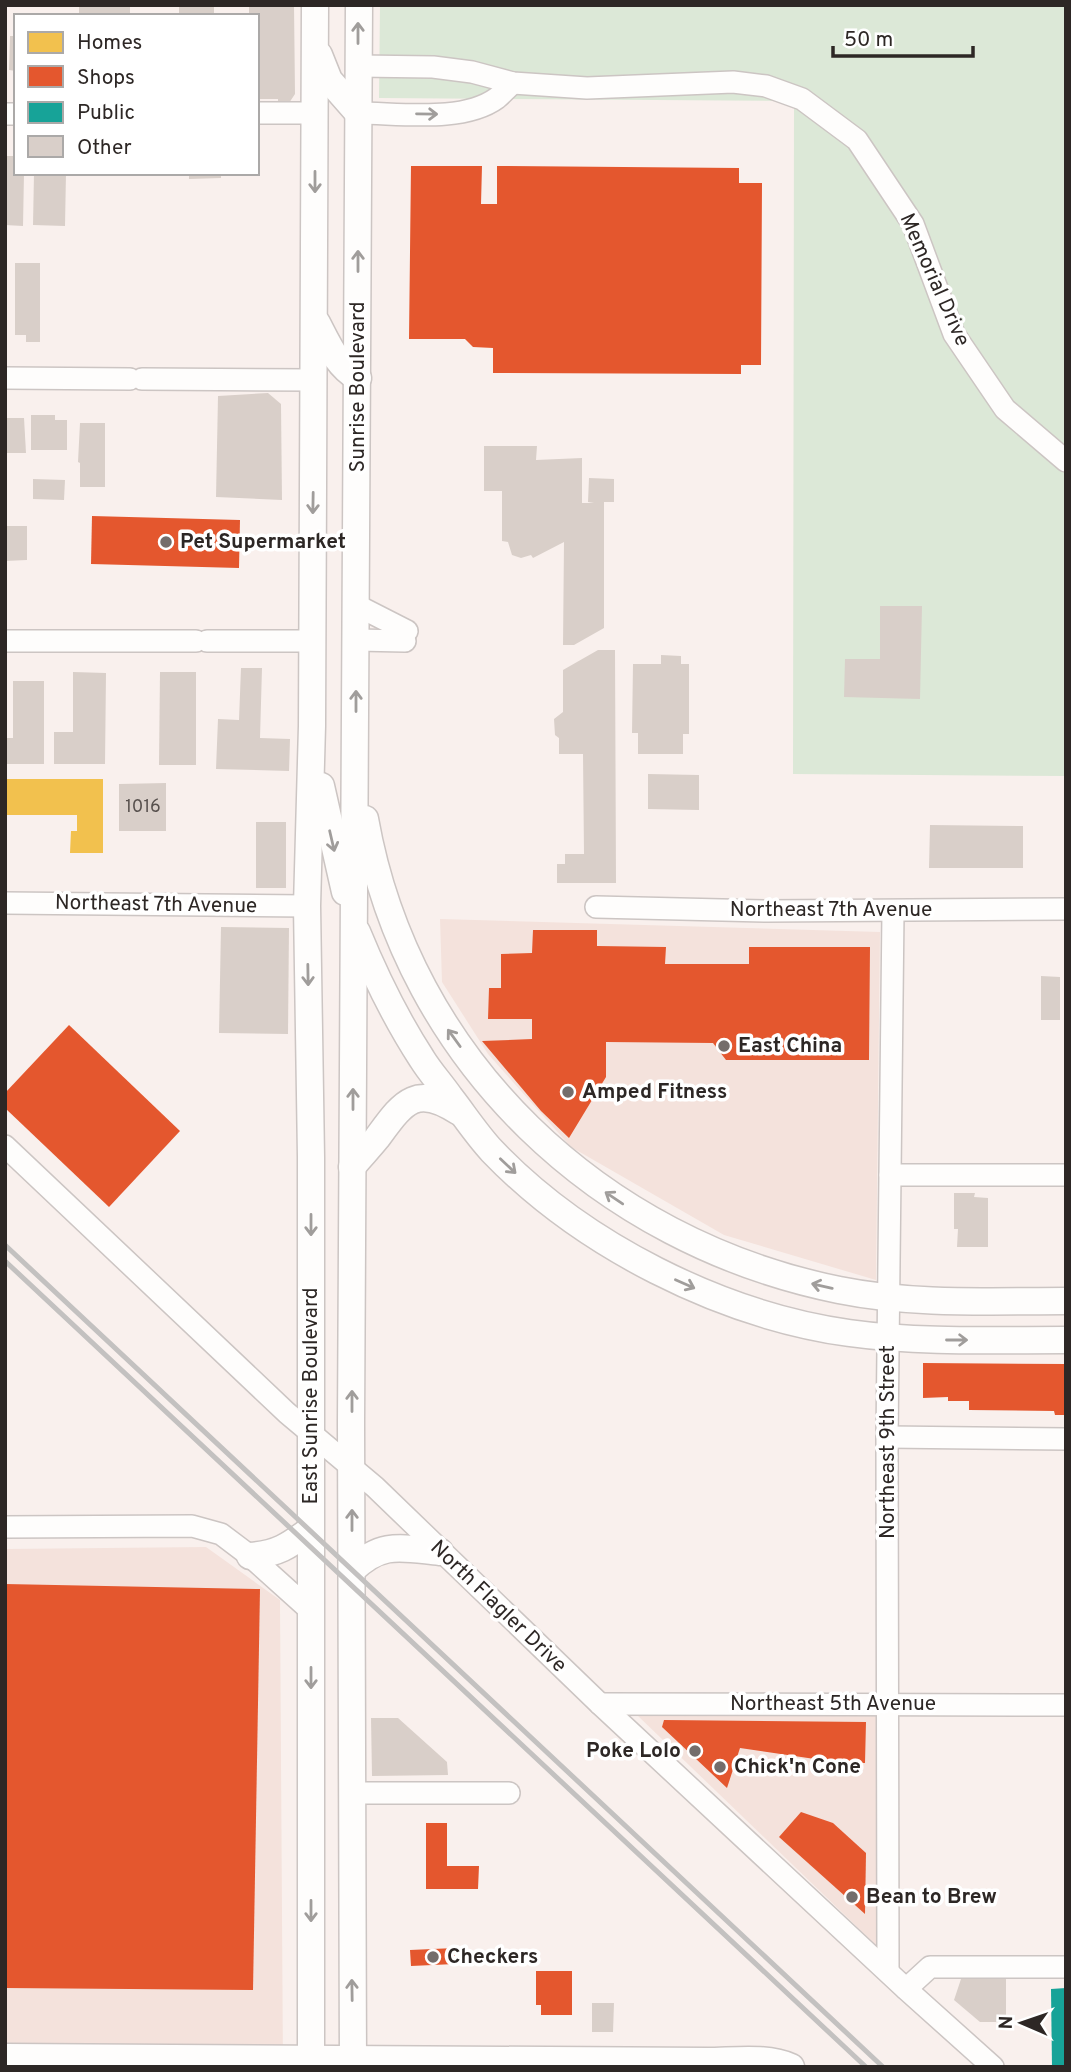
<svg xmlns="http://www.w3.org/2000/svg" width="1071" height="2072" font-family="Overpass,sans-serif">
	<rect width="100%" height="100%" fill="#f9f0ed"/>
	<g fill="#f4e2dc">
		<polygon points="440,919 880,932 876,1280 724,1235 571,1147 488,1054 442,982"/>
		<polygon points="206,1547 280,1600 283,2067 5,2067 5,1549"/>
		<polygon points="876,1713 879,1948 637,1715"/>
	</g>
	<polygon fill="#dce8d7" points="380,5 1066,5 1066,776 793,774 794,101 379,98"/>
	<polygon fill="#f2c14e" points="5,779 103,779 103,853 70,853 71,831 77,831 77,815 5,815"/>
	<g fill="#e4572e">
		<polygon points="411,166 482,166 481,204 497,204 497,166 739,168 739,183 762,183 761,365 741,365 741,374 493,373 493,348 473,347 465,339 409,339"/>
		<polygon points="92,516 240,520 239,568 91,564"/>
		<polygon points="533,930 597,930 597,946 666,947 665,964 749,964 749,947 870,947 869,1060 726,1060 713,1043 606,1042 606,1077 569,1138 541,1111 482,1041 532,1039 532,1019 488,1019 489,988 501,988 501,954 532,953"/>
		<polygon points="69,1025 180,1131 109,1207 5,1108 5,1093"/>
		<polygon points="923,1363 1066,1364 1066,1415 1055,1415 1054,1411 969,1410 969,1401 948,1401 948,1397 923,1398"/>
		<polygon points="5,1584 260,1589 253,1990 5,1988"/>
		<polygon points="664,1720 866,1722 865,1763 842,1763 740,1748 727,1788 662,1727"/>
		<polygon points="801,1812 833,1823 866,1853 865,1914 779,1837"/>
		<polygon points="426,1823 447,1823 447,1866 479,1866 478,1889 426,1889"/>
		<polygon points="455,1948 455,1964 411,1966 410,1950"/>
		<polygon points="536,1971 572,1971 572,2015 541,2015 541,2005 536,2005"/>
	</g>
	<polygon fill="#17a398" points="1066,1988 1066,2067 1052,2067 1051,1989"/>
	<g fill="#d9cfc9">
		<rect x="79" y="5" width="51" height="11"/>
		<rect x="179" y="5" width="35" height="11"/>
		<polygon points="249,5 294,5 295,94 289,103 278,103 278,99 257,99 257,16 249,16"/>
		<polygon points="10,36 16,36 16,71 9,70"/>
		<polygon points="5,156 16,156 16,173 24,173 23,226 5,225"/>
		<polygon points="34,173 66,173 65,226 33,225"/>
		<polygon points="189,173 221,173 221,178 189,179"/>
		<polygon points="15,263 40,263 40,342 26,342 26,335 15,335"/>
		<polygon points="268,393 281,404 282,500 216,497 218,396"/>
		<polygon points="31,415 55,415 55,420 67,420 67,450 31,450"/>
		<polygon points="5,418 24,418 26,453 6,453"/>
		<polygon points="80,423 105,423 105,487 80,487 80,463 78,462"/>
		<polygon points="484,446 537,446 536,460 582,458 582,503 594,503 588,502 589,478 614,479 614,502 604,502 604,628 574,645 563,645 564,542 533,558 531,555 521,558 512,555 508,542 502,541 502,491 484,491"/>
		<polygon points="33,479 65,480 64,500 33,499"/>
		<polygon points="5,526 27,526 27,560 5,561"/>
		<polygon points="880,606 922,606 920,699 844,697 845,659 880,659"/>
		<polygon points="598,650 615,650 616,883 557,883 557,864 565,864 565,854 584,854 583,754 559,754 559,738 555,735 554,719 563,712 563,670"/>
		<polygon points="661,655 681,656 681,664 689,664 689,734 683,734 683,754 638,754 638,733 632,733 633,664 661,664"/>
		<polygon points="241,668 262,668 260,738 290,739 289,771 216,769 218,719 239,720"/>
		<polygon points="73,672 106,673 105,764 54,764 54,732 73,732"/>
		<polygon points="160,672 196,672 196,765 159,765"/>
		<polygon points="13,681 44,681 44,764 5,764 5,738 13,738"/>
		<polygon points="648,774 699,775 699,810 648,809"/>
		<polygon points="166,783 166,831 119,831 119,784"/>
		<rect x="256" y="822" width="30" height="66"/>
		<polygon points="930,825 1023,826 1023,868 929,868"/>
		<polygon points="221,927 289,928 288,1034 219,1033"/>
		<polygon points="1041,976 1060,977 1060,1020 1041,1020"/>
		<polygon points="954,1193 975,1193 974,1197 988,1198 988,1247 957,1247 958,1229 954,1229"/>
		<polygon points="371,1718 398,1718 447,1762 448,1775 372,1776"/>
		<polygon points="961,1979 1006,1979 1006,2022 980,2022 954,2000"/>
		<polygon points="592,2003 614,2003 613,2032 592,2032"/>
	</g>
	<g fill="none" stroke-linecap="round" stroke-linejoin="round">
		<g stroke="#ccc5c3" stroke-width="24">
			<g id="minor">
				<polyline points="358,66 433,67 472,72 513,83 587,88 733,82 766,86 802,99 857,140 913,224 954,334 1005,409 1066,461"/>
				<polyline points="257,113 315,113"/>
				<path d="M358,113C399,113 463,123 497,98C502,94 507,88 513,83"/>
				<polyline points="5,114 16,114"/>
				<polyline points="5,378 130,379"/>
				<polyline points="142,379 315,380"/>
				<polyline points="356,605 407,631"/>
				<polyline points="356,640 405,641"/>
				<polyline points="5,641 196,641"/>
				<polyline points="207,641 312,641"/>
				<polyline points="5,903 307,906"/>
				<polyline points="596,907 767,911 1066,909"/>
				<polyline points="5,1146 287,1413 375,1487 600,1704 906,1989 993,2067"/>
				<polyline points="890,1175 1066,1175"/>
				<polyline points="887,1437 1066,1439"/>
				<polyline points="5,1527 192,1526 221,1534 250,1556 310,1610"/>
				<polyline points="600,1704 1066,1705"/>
				<polyline points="351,1793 509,1793"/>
				<polyline points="888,1971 887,1437 893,912"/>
				<polyline points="906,1989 930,1967 1066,1967"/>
			</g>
		</g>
		<g stroke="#ccc5c3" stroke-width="29">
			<g id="major">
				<polyline points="319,55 329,80 358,113"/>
				<path d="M317,323C328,344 337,366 358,378"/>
				<polyline points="321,786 345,892"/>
				<path d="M365,819C408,1062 601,1242 839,1290C913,1305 990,1301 1066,1301"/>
				<path d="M357,932C375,976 396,1019 422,1059C430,1072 441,1084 450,1097C464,1115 477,1135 492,1151C582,1245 721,1315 849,1333C921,1343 994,1340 1066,1340"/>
				<path d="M352,1167C360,1157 369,1148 377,1138C403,1103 415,1083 459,1112"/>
				<path d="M250,1556C277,1554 289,1546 310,1530"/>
				<path d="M352,1570C382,1541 401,1548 440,1552"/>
				<path d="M5,2057L707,2061C733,2061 767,2056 791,2067"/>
				<polyline points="311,2067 311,1157 307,906 312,726 315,5"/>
				<polyline points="353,2067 351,1423 359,5"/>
			</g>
		</g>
		<use href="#minor" stroke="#fefdfc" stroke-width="21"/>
		<use href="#major" stroke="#fefdfc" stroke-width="26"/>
		<g stroke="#c3c1c0" stroke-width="5">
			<polyline points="5,1245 883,2067"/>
			<polyline points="5,1261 866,2067"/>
		</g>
	</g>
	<defs><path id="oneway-shaft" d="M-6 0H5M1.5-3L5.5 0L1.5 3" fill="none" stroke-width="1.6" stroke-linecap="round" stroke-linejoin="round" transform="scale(1.75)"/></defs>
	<g stroke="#a09d9b">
		<use href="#oneway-shaft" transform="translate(358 33) rotate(-90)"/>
		<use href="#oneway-shaft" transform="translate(427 114) rotate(1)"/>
		<use href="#oneway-shaft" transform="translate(315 182) rotate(90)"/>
		<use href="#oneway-shaft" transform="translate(358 261) rotate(-90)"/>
		<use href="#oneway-shaft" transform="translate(313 503) rotate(91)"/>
		<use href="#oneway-shaft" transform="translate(356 701) rotate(-90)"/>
		<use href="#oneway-shaft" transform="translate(332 841) rotate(77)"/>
		<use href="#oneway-shaft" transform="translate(308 975) rotate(89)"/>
		<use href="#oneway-shaft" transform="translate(454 1038) rotate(-126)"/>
		<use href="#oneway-shaft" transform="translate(353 1099) rotate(-90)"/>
		<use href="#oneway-shaft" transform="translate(508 1166) rotate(43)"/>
		<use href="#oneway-shaft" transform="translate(614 1198) rotate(-146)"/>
		<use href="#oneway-shaft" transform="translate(311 1225) rotate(90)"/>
		<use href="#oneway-shaft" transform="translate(685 1284) rotate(24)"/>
		<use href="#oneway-shaft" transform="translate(822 1286) rotate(-167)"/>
		<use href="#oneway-shaft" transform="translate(957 1340)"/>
		<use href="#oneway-shaft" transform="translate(352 1401) rotate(-90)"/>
		<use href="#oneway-shaft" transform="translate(352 1520) rotate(-90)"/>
		<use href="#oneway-shaft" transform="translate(311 1678) rotate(90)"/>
		<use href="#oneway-shaft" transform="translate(311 1911) rotate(90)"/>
		<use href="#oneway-shaft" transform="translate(352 1990) rotate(-91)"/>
	</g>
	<g fill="#746d6b" stroke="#fff" stroke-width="2.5">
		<circle cx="166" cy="542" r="7"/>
		<circle cx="724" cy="1046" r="7"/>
		<circle cx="568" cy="1092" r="7"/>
		<circle cx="695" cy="1751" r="7"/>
		<circle cx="720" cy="1767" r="7"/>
		<circle cx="852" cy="1897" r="7"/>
		<circle cx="433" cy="1957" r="7"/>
	</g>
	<g text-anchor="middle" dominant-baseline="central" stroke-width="7" stroke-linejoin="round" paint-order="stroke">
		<g font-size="18" fill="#58514e">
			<text x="143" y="807">1016</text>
		</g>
		<g font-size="21" fill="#2d2725" stroke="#fff">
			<text transform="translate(934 280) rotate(66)">Memorial Drive</text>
			<text transform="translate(358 387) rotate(-90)">Sunrise Boulevard</text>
			<text transform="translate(156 905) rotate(1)">Northeast 7th Avenue</text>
			<text x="831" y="910">Northeast 7th Avenue</text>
			<text transform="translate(311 1396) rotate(-90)">East Sunrise Boulevard</text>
			<text transform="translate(888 1442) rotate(-90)">Northeast 9th Street</text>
			<text transform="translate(498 1607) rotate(44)">North Flagler Drive</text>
			<text x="833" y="1704">Northeast 5th Avenue</text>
		</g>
		<g font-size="21" font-weight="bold" fill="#2d2725" stroke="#fff" text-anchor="start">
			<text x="180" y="542">Pet Supermarket</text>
			<text x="738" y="1046">East China</text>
			<text x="582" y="1092">Amped Fitness</text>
			<text x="681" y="1751" text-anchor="end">Poke Lolo</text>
			<text x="734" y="1767">Chick'n Cone</text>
			<text x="866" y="1897">Bean to Brew</text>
			<text x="447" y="1957">Checkers</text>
		</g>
	</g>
	<rect width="1071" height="2072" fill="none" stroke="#2d2725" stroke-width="14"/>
	<rect x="14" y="14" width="245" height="161" fill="#ffffff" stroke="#aba9a8" stroke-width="2"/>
	<rect x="28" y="32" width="35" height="21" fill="#f2c14e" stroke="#aba9a8" stroke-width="2"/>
	<text x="77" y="49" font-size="21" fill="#2d2725">Homes</text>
	<rect x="28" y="66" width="35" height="21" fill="#e4572e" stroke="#aba9a8" stroke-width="2"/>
	<text x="77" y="84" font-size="21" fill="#2d2725">Shops</text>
	<rect x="28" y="102" width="35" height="21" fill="#17a398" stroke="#aba9a8" stroke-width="2"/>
	<text x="77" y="119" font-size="21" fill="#2d2725">Public</text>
	<rect x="28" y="136" width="35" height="21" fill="#d9cfc9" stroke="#aba9a8" stroke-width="2"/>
	<text x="77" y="154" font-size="21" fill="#2d2725">Other</text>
	<g transform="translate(1022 2023) rotate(272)" stroke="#ffffff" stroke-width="5" paint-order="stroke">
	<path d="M0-5L12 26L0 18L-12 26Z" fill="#2d2725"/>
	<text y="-10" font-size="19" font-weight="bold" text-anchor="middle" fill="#2d2725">N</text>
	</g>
	<path d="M833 46v10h140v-10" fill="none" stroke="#2d2725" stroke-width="3.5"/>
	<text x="844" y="46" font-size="21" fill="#2d2725" stroke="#ffffff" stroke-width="5" paint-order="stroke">50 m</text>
</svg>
